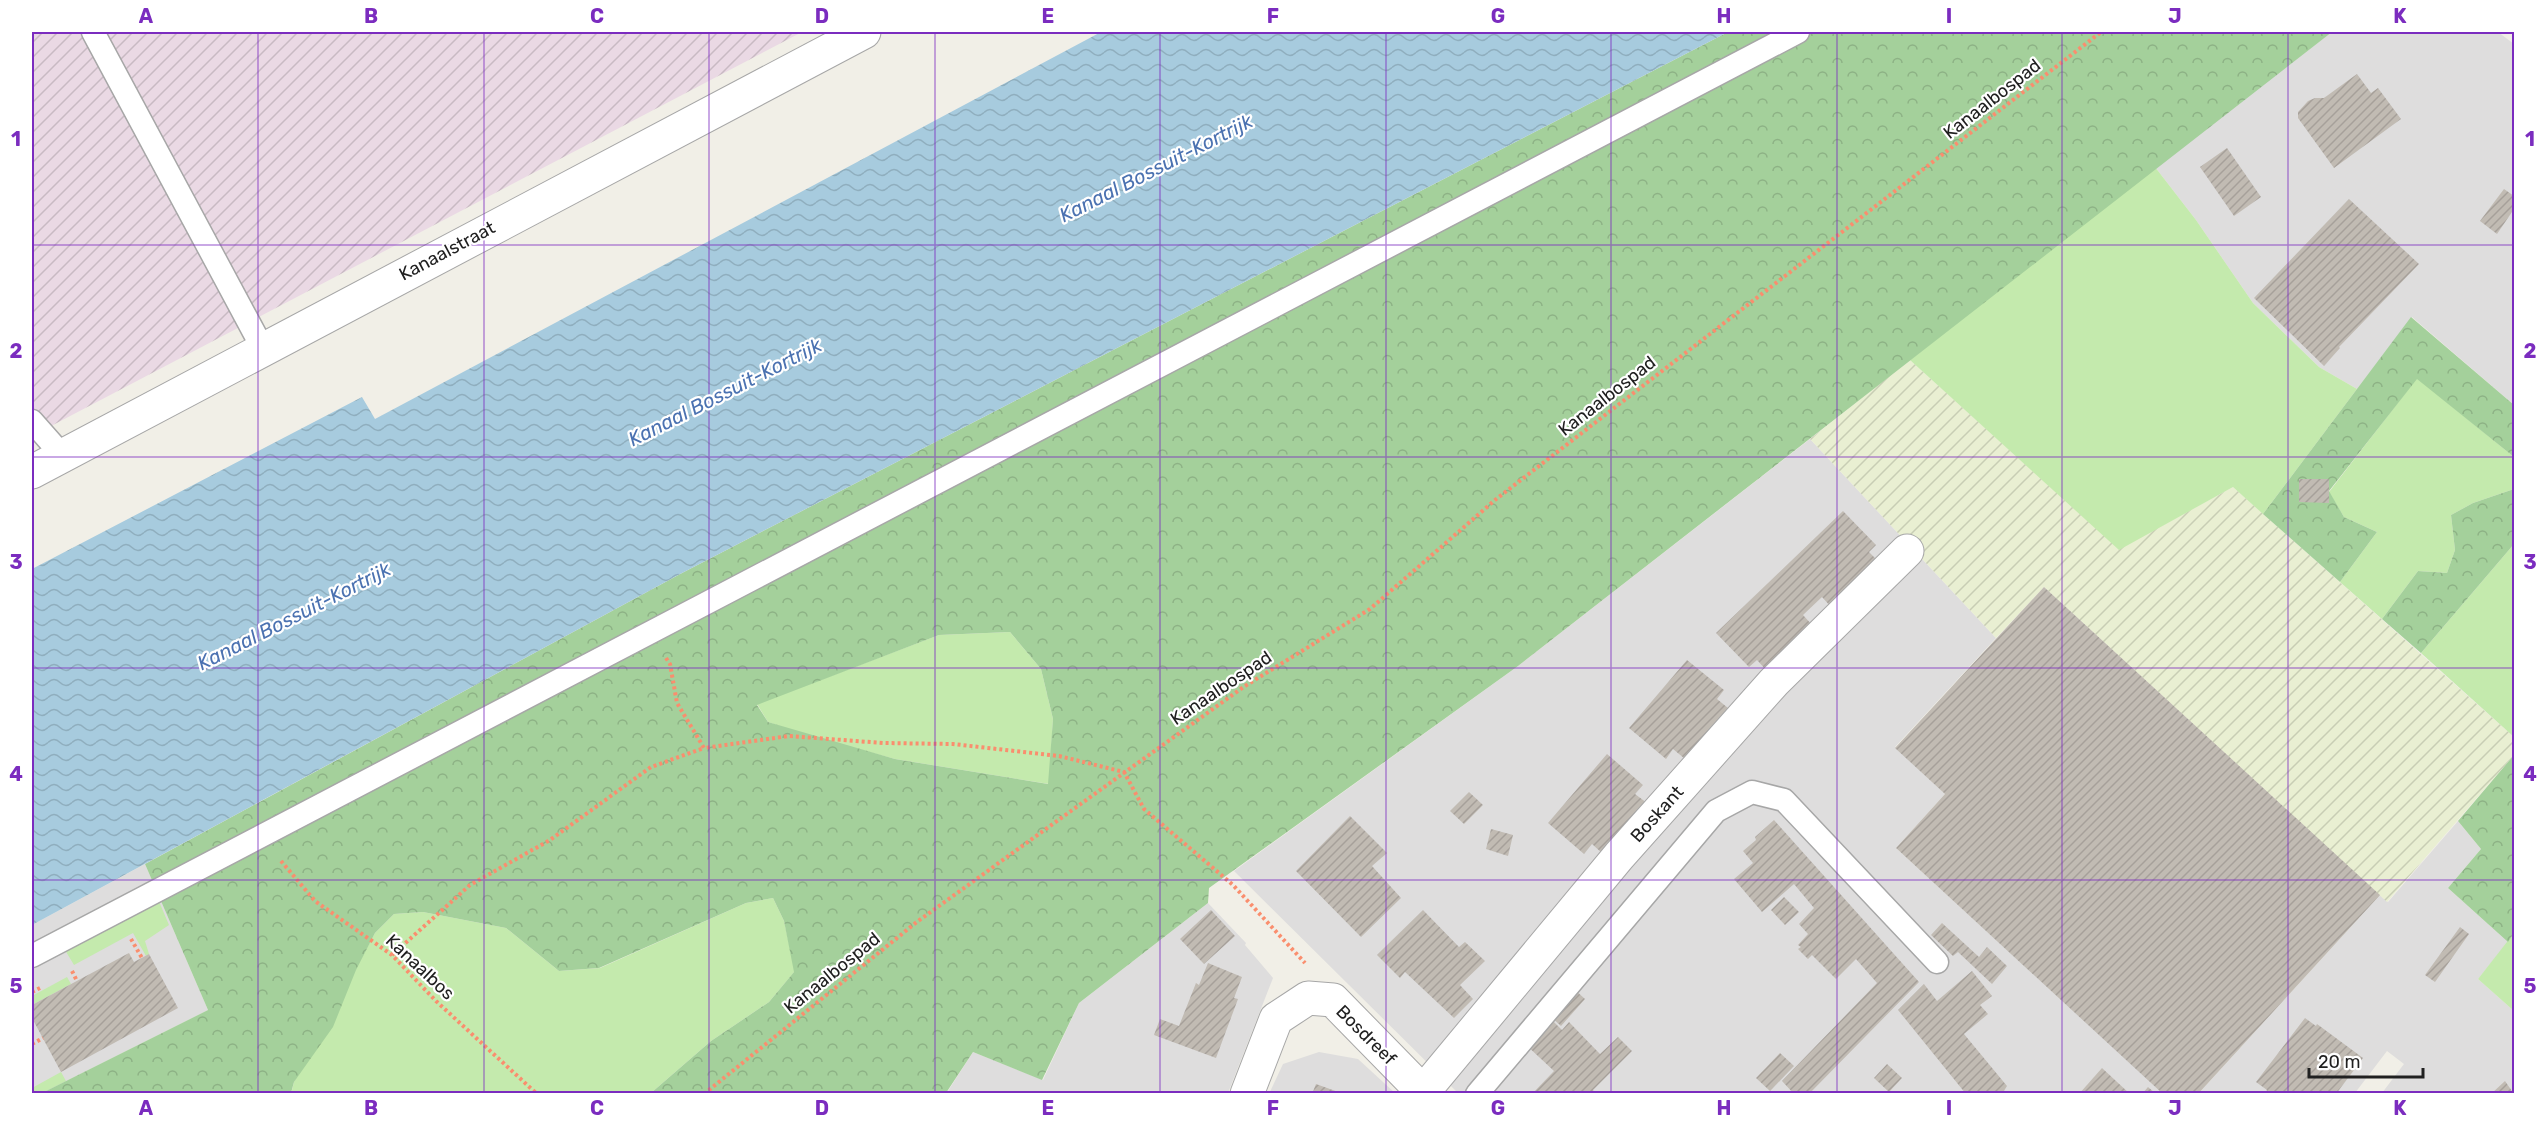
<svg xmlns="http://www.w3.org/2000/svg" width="2546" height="1125" font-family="Rubik,sans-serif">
	<defs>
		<pattern id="industrial-furrows" width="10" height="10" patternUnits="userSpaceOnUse" patternTransform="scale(1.5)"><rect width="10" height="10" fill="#ead9e4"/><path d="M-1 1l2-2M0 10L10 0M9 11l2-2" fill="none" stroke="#c8bac3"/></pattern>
		<pattern id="farmland-furrows" width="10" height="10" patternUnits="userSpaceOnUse" patternTransform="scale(1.5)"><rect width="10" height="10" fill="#e9efd2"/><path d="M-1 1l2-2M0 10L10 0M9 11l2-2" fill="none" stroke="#c8cdb4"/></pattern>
		<pattern id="forest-crowns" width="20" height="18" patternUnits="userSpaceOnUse" patternTransform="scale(1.5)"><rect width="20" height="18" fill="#a4d09b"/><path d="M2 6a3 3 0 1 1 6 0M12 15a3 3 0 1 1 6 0" fill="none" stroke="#8db285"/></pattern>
		<pattern id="water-waves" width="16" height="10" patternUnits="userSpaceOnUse" patternTransform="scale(1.5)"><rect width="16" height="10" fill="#a7cbde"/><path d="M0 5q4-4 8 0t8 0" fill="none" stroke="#8faebe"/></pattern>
		<pattern id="building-hatch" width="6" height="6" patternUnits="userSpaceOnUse" patternTransform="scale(1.5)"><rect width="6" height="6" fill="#c1bbb3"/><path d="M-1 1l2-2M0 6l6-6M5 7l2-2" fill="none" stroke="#a6a09a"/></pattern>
	</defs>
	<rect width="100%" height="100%" fill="#f1efe7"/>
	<g fill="#dedddd">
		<polygon points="2332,32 2498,32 2514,44 2514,405 2412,317 2357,389 2319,367 2253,303 2196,220 2155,167"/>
		<polygon points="1810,439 1996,638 1895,747 1945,794 1896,848 2163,1093 1458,1093 1234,871 1518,666"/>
		<polygon points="2458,821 2481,849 2448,888 2508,942 2478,979 2514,1011 2514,1093 2382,1093 2404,1064 2387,1051 2355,1093 2198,1094 2380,895 2388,902"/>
		<polygon points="145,864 208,1010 46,1091 45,1093 32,1094 32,925"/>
		<polygon points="1208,903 1246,943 1245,945 1273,978 1228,1093 946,1094 973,1052 1043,1080 1079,1003"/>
		<polygon points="1319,1052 1358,1059 1395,1093 1269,1094 1283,1064"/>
	</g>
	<polygon fill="url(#industrial-furrows)" points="32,32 802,32 32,436"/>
	<polygon fill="url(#farmland-furrows)" points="1910,360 2119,549 2233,487 2514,737 2514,755 2387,902 2044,587 1996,638 1810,439"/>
	<g fill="#c4eaad">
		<polygon points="2155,167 2196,220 2253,303 2319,367 2357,389 2263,514 2233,487 2119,550 1910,360"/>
		<polygon points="2417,378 2514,457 2514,489 2473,503 2451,515 2455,550 2447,573 2418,571 2382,619 2340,582 2377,532 2344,517 2329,492"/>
		<polygon points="2514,544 2514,737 2421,653"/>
		<polygon points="1010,632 1041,669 1053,719 1049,784 895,759 803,734 768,722 757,704 939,635"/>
		<polygon points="773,898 784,921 795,971 769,1002 711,1041 651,1093 291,1094 294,1082 375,933 394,914 423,912 506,928 559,971 600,968 746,903"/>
		<polygon points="158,899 169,925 145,941 149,954 146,956 133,933 74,965 65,950"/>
		<polygon points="2514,933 2514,1011 2478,979"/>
		<polygon points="67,977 71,984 32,1005 32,996"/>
		<polygon points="61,1072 66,1081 46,1091 45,1093 32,1093 32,1088"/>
	</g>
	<g fill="url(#forest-crowns)" fill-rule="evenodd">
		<path d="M1728,32H2332L1518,666L1209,888L1208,903L1079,1003L1042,1080L973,1052L946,1093H651L711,1041L769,1002L794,972L784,921L773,898L746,903L599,968L559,971L506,928L423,912L394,914L375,933L356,970L333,1027L294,1082L291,1093L45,1094L46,1091L208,1010L145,864L682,573ZM1010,632L1041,669L1053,719L1048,784L895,759L768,722L757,705L939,635Z"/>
		<polygon points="2411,317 2514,405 2514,457 2417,379 2329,491 2344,517 2377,532 2340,582 2263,514"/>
		<polygon points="2514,489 2514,544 2421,653 2382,619 2418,571 2447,573 2455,550 2451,515 2473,503"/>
		<polygon points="2514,755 2514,933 2508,942 2448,888 2481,849 2458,821"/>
	</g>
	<polygon fill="url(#water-waves)" points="1101,32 1728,32 682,573 32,925 32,569 362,397 375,419"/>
	<g fill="url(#building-hatch)">
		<polygon points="2357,74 2371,93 2378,88 2401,119 2334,168 2298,118 2298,112 2308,101 2315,98 2324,98"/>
		<polygon points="2227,148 2261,197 2234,216 2200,167"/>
		<polygon points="2504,189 2514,196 2514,209 2497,234 2480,221"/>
		<polygon points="2349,199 2419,264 2339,347 2340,348 2324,366 2254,298"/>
		<polygon points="2299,479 2329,479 2329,503 2299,502"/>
		<polygon points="1843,511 1876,545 1869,552 1879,562 1832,608 1822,597 1803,615 1813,626 1767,671 1757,660 1749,667 1716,633"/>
		<polygon points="2044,587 2380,895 2198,1094 2163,1094 1896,848 1945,794 1895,748"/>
		<polygon points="1687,660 1724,690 1717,699 1728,708 1685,759 1673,749 1666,759 1629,728"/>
		<polygon points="1607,754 1643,785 1635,794 1647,803 1603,854 1592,844 1584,854 1548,823"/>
		<polygon points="1469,792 1483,805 1464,824 1450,811"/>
		<polygon points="1350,816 1387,853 1372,866 1401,898 1361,937 1296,871"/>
		<polygon points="1774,820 1919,982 1809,1094 1794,1094 1782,1081 1877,983 1856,959 1836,979 1812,955 1808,959 1798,949 1801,947 1798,945 1808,934 1799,924 1814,908 1794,884 1762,912 1734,879 1753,863 1743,851 1756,840 1755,837"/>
		<polygon points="1491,829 1513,835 1508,856 1486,849"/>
		<polygon points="1784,897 1799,912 1785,925 1771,910"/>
		<polygon points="1211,910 1235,936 1204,964 1180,939"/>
		<polygon points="1423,910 1459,947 1465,942 1485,961 1460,985 1473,999 1454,1018 1405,972 1400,978 1377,955"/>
		<polygon points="1942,923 1979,957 1987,947 2007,966 1992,984 1958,952 1953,956 1931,935"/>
		<polygon points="2460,927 2469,934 2435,982 2425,975"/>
		<polygon points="129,953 134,962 149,954 178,1008 61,1072 32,1018 32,1005"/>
		<polygon points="1208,963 1242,977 1234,998 1238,999 1216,1058 1154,1035 1160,1019 1179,1026 1196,983 1199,985"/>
		<polygon points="1972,971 1992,996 1980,1005 1988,1014 1964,1034 2007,1086 2002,1094 1966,1094 1898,1010 1924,984 1937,1001"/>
		<polygon points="1574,989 1585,999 1561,1026 1550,1016"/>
		<polygon points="1548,1016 1562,1030 1569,1022 1600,1054 1618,1037 1632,1051 1593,1090 1596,1094 1532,1094 1554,1071 1524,1043"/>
		<polygon points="2305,1018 2316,1026 2317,1024 2363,1058 2336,1094 2265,1094 2267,1090 2256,1082"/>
		<polygon points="1780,1053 1794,1066 1770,1091 1756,1078"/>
		<polygon points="1887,1064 1902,1078 1889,1092 1874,1078"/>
		<polygon points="2102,1068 2130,1094 2079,1094"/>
		<polygon points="2505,1081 2514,1094 2491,1094"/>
		<polygon points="1316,1084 1341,1093 1341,1094 1312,1094"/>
		<polygon points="2148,1087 2156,1094 2142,1094"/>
	</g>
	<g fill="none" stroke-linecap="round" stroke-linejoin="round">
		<g stroke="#a7a7a7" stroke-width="25">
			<g id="service">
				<polyline points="93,32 263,349"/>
				<polyline points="32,421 62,455"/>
				<polyline points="32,956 1798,32"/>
				<polyline points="1477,1094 1716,811 1752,792 1784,800 1937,962"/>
			</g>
		</g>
		<g stroke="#a7a7a7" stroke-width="35">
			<g id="minor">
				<polyline points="1423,1092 1619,856 1774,682 1907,551"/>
				<polyline points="1247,1094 1276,1019 1308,998 1333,1000 1425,1094"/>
			</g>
		</g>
		<g stroke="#a7a7a7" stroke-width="35">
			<polyline id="tertiary" points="32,472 864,32"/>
		</g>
		<g stroke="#fa8e6e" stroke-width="4" stroke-dasharray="3 3" stroke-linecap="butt">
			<polyline points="666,658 670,664 677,703 704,748 789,736 883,743 953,744 1059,756 1124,772 1144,809 1233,885 1305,963"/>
			<polyline points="281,861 315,901 392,955 436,1001 537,1094"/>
			<polyline points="131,939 142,958"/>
			<polyline points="392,955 470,885 550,840 651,767 704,748"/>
			<polyline points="72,971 77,981"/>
			<polyline points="32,992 40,988"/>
			<polyline points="32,1044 43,1038"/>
			<polyline points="704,1094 918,921 1245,686 1370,609 1495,500 2101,32"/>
		</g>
		<use href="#service" stroke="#fff" stroke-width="22"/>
		<use href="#minor" stroke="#fff" stroke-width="33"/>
		<use href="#tertiary" stroke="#fff" stroke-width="33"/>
	</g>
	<path fill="none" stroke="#7b2cbf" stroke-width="1.5" stroke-opacity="0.55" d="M258,32V1094M484,32V1094M709,32V1094M935,32V1094M1160,32V1094M1386,32V1094M1611,32V1094M1837,32V1094M2062,32V1094M2288,32V1094M32,245H2514M32,457H2514M32,668H2514M32,880H2514"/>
	<g text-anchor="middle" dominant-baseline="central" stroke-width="4.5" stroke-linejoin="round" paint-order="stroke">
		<g font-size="18" fill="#202020" stroke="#fff">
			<text transform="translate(1992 99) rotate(-38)">Kanaalbospad</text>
			<text transform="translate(447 251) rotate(-28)">Kanaalstraat</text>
			<text transform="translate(1607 396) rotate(-38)">Kanaalbospad</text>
			<text transform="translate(1221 688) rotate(-34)">Kanaalbospad</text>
			<text transform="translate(1657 814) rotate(-48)">Boskant</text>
			<text transform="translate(420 967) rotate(43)">Kanaalbos</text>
			<text transform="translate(832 973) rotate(-39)">Kanaalbospad</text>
			<text transform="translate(1366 1035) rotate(45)">Bosdreef</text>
		</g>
		<g font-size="20" font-style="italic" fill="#4b72b1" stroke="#fff">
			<text transform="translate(1156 168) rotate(-27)">Kanaal Bossuit-Kortrijk</text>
			<text transform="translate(725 392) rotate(-27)">Kanaal Bossuit-Kortrijk</text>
			<text transform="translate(294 616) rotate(-27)">Kanaal Bossuit-Kortrijk</text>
		</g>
	</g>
	<rect width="2546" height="1125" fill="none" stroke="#ffffff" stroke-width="66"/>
	<path d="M2309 1068v9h114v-9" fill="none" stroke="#202020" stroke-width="3"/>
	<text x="2318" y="1068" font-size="18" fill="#202020" stroke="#ffffff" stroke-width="4.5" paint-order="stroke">20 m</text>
	<rect x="33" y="33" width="2480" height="1059" fill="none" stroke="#7b2cbf" stroke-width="2"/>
	<g font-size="20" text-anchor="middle" font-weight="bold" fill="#7b2cbf">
		<text x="146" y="23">A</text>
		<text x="371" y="23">B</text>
		<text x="597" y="23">C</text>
		<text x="822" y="23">D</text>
		<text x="1048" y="23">E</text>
		<text x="1273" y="23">F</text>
		<text x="1498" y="23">G</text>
		<text x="1724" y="23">H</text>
		<text x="1949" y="23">I</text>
		<text x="2175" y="23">J</text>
		<text x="2400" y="23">K</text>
		<text x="16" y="146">1</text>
		<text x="2530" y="146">1</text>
		<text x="16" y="358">2</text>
		<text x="2530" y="358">2</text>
		<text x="16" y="569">3</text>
		<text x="2530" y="569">3</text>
		<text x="16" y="781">4</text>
		<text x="2530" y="781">4</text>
		<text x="16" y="993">5</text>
		<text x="2530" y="993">5</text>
		<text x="146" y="1115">A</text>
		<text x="371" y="1115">B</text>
		<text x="597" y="1115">C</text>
		<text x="822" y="1115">D</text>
		<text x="1048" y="1115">E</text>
		<text x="1273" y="1115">F</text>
		<text x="1498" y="1115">G</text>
		<text x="1724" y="1115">H</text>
		<text x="1949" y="1115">I</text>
		<text x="2175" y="1115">J</text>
		<text x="2400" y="1115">K</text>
	</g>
</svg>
